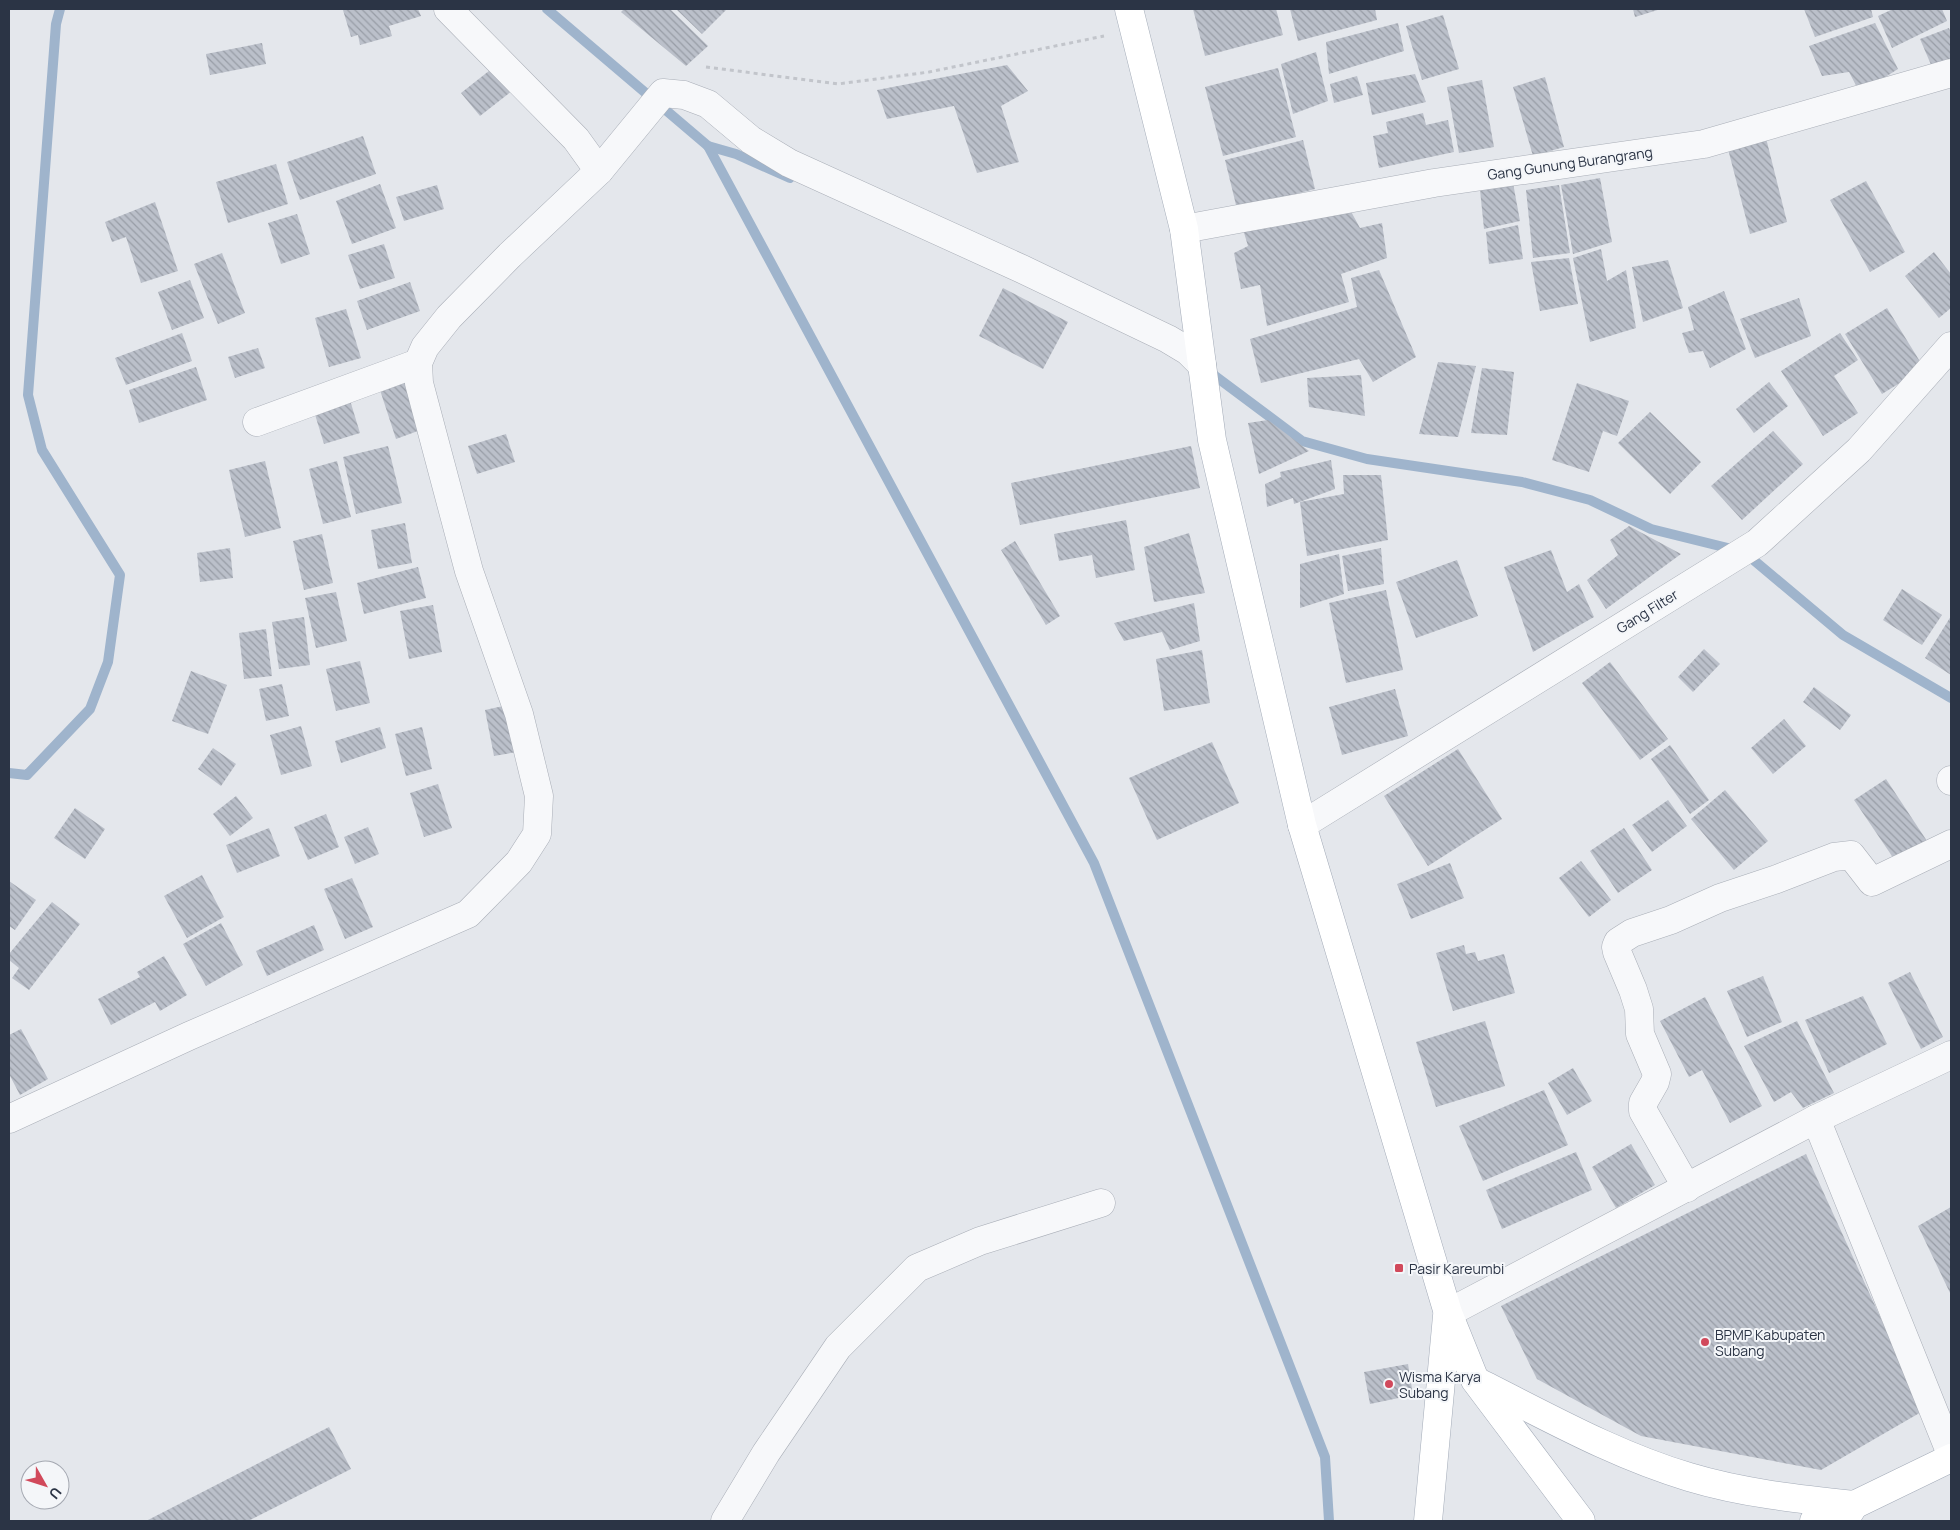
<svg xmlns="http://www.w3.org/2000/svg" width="1960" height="1530" font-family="Manrope,sans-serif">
	<defs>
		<pattern id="building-back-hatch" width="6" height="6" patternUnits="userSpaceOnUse" patternTransform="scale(1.25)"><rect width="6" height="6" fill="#bbc0ca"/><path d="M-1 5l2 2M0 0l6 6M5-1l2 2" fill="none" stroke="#989da6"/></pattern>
	</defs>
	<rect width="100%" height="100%" fill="#e4e7ec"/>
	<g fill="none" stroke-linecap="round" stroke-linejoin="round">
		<g stroke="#9fb4cc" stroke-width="10">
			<polyline points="547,9 708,146 1094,863 1325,1457 1329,1521"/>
			<polyline points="708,146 736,154 790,178"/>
			<polyline points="1207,370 1302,441 1367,459 1522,482 1590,500 1651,529 1744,552 1843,635 1951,698"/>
			<polyline points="9,773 27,775 90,709 108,662 120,575 42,450 28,395 56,24 60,9"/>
		</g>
	</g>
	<g fill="url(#building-back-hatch)">
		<polygon points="348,9 418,9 421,16 389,26 392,36 360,45 358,35 351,37 343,10"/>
		<polygon points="624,9 670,9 708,46 686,66 621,12"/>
		<polygon points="676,9 727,9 702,34"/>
		<polygon points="1193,9 1276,9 1283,35 1205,56"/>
		<polygon points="1290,9 1375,9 1377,20 1298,41"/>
		<polygon points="1633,9 1661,9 1635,17"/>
		<polygon points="1804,9 1871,9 1873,17 1815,37"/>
		<polygon points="1893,9 1942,9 1947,21 1892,48 1878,16"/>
		<polygon points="1443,15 1459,69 1422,80 1406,26"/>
		<polygon points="1398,23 1404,51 1329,74 1326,42"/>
		<polygon points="1875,23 1898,69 1860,93 1849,72 1822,76 1809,46"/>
		<polygon points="1949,28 1951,34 1951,68 1935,74 1920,39"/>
		<polygon points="262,43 266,64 210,75 206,54"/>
		<polygon points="1316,52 1328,101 1293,114 1281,64"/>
		<polygon points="499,63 517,87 480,116 461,93"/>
		<polygon points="1007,65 1028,91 1001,106 1019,162 977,173 954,106 887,119 877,90"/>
		<polygon points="1278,68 1296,137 1223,156 1205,87"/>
		<polygon points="1415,74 1426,102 1372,115 1366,83"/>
		<polygon points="1357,76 1363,95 1334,103 1330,84"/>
		<polygon points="1545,77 1564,147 1533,156 1513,87"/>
		<polygon points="1482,80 1494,147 1459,153 1447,87"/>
		<polygon points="1423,113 1426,125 1448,120 1454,152 1379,168 1373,136 1388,133 1386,122"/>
		<polygon points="363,136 376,174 300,200 287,162"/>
		<polygon points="1766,138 1787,222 1750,234 1728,149"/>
		<polygon points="1303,140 1315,189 1237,209 1225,160"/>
		<polygon points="276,164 288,204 228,223 216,182"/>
		<polygon points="1600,178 1612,242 1573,254 1561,185"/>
		<polygon points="1866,181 1905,252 1870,272 1830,200"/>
		<polygon points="1513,183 1520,221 1484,229 1480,190"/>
		<polygon points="380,184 396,228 352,244 336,201"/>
		<polygon points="437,185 444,209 404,221 396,197"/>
		<polygon points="1559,185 1570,253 1533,258 1526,190"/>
		<polygon points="155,202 178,271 141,283 126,237 112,242 105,222"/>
		<polygon points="1348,206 1360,228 1382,223 1387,258 1341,274 1349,302 1267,326 1260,285 1241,289 1234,253 1248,246 1242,226"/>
		<polygon points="297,214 310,254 281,264 268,223"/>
		<polygon points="1518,225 1523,259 1489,264 1486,232"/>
		<polygon points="384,244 395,278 360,289 348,255"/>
		<polygon points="1601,249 1607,281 1626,270 1636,328 1590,342 1573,258"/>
		<polygon points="1934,252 1951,274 1951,308 1939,318 1905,276"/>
		<polygon points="222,253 245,313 218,324 194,264"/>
		<polygon points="1569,258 1578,304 1540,311 1531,262"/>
		<polygon points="1668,260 1683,308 1643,322 1632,267"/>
		<polygon points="1379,270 1416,357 1373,382 1359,359 1261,383 1250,339 1357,307 1351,278"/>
		<polygon points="190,280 204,318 172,330 158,292"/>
		<polygon points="410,282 420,311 367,330 357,301"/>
		<polygon points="1003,288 1068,322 1043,369 979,336"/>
		<polygon points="1724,291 1746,349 1710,368 1703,351 1689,353 1682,333 1694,330 1688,307"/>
		<polygon points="1799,298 1811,336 1755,358 1740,319"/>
		<polygon points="1887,308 1924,368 1882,394 1845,334"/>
		<polygon points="346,309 361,358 329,367 315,318"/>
		<polygon points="182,333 192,361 126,385 115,358"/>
		<polygon points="1840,333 1858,360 1834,376 1858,413 1823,436 1781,371"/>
		<polygon points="258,348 265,368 235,378 228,357"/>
		<polygon points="1438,362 1476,366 1458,437 1419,434"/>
		<polygon points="196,367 207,400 139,423 129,390"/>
		<polygon points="1482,368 1514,372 1507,435 1471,433"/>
		<polygon points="1361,375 1365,416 1309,407 1307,378"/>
		<polygon points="411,377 426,428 396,439 379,387"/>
		<polygon points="1769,382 1788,406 1754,433 1736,409"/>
		<polygon points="1577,383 1629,401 1617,436 1603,431 1589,472 1552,460"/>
		<polygon points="349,397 360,433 324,444 313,408"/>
		<polygon points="1650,412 1701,462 1670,494 1618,443"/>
		<polygon points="1268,420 1309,451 1259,474 1248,423"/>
		<polygon points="1773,431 1803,464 1742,520 1711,486"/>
		<polygon points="506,434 515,462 477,474 468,446"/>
		<polygon points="388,446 402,503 356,514 343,457"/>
		<polygon points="1191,446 1200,488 1020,525 1011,483"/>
		<polygon points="1331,460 1335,489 1294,504 1293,498 1267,507 1265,484 1281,477 1280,472"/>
		<polygon points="265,461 281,528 245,537 229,470"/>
		<polygon points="337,461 351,517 323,524 309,469"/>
		<polygon points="1343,475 1381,475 1388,540 1307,556 1300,502 1344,494"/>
		<polygon points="1126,520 1135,570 1096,578 1092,555 1059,561 1054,534"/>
		<polygon points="405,523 412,563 378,569 371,530"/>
		<polygon points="1629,526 1681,554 1606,609 1587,580 1618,555 1610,540"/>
		<polygon points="1189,533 1205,593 1154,602 1144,547"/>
		<polygon points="322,534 333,583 304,590 293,541"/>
		<polygon points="1015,541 1060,616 1046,625 1001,550"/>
		<polygon points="230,548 233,578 200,582 197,553"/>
		<polygon points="1381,548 1384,584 1348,591 1342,556"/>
		<polygon points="1551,550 1567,592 1579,584 1594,617 1533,652 1504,567"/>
		<polygon points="1339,554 1344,594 1300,608 1300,564"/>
		<polygon points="1457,560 1478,616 1416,638 1396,582"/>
		<polygon points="418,567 426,598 364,614 357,583"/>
		<polygon points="1902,589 1942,615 1922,645 1883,620"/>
		<polygon points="1386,590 1403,670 1346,683 1329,603"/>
		<polygon points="336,592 347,641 316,648 305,598"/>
		<polygon points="1194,603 1200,641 1170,650 1162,632 1124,641 1114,623"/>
		<polygon points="433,605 442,652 409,659 400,611"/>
		<polygon points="1951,616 1951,675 1925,658"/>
		<polygon points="304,617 310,665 279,669 272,622"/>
		<polygon points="266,629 272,676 244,679 239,633"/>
		<polygon points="1704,649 1720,664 1693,692 1678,677"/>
		<polygon points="1202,650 1210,703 1164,711 1156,659"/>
		<polygon points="360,661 370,703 336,711 326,669"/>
		<polygon points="1610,662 1668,739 1640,760 1582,683"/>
		<polygon points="191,671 227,685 208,734 172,721"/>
		<polygon points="282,684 289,716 266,721 259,689"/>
		<polygon points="1814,687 1851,715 1840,730 1803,702"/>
		<polygon points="1395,689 1408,736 1342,755 1329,707"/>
		<polygon points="512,704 522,751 494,756 485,710"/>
		<polygon points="1784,719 1806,746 1773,774 1751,748"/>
		<polygon points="301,726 312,766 281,775 270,735"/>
		<polygon points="380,727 386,748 341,763 335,741"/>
		<polygon points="422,727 432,769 406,776 395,734"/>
		<polygon points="1212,742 1239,803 1157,840 1129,778"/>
		<polygon points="1670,745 1709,800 1690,814 1651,759"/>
		<polygon points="213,748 236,764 221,786 198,769"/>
		<polygon points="1458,749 1502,819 1428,866 1384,796"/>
		<polygon points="1886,779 1927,841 1896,862 1854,800"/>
		<polygon points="438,784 452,828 424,837 410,793"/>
		<polygon points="1725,790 1768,841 1734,870 1691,819"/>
		<polygon points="236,796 253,818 230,836 213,814"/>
		<polygon points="1668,800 1687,826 1652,852 1632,825"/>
		<polygon points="75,808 105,829 85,859 54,838"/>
		<polygon points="326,814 339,847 308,860 294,827"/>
		<polygon points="368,827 379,854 355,864 344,837"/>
		<polygon points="269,828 280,856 237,873 226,845"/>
		<polygon points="1624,828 1652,870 1618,893 1590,851"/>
		<polygon points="1581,861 1611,900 1589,917 1559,878"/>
		<polygon points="1450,863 1464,898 1411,919 1397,884"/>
		<polygon points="202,875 224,917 187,938 164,896"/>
		<polygon points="352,878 373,927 345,939 324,889"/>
		<polygon points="9,881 36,900 15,930 9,926"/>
		<polygon points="52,902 80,924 29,990 12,978 19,968 9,960 9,954"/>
		<polygon points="221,923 243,965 206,986 183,944"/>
		<polygon points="314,925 324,950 267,976 256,951"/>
		<polygon points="1464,945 1466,954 1475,952 1478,961 1504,954 1515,993 1453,1011 1436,953"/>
		<polygon points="164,956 187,995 160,1011 155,1002 111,1025 98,999 140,977 137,972"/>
		<polygon points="1910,972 1943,1037 1921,1049 1888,983"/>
		<polygon points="1763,976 1782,1022 1747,1037 1727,991"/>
		<polygon points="1863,996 1887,1044 1829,1073 1805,1020"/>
		<polygon points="1705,997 1762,1106 1730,1123 1702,1070 1689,1077 1660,1021"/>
		<polygon points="1485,1021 1505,1086 1436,1107 1416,1042"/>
		<polygon points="1797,1021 1834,1093 1803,1108 1791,1092 1774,1102 1744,1046"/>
		<polygon points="21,1029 48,1079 20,1095 9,1074 9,1035"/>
		<polygon points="1573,1068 1592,1101 1567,1115 1548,1083"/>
		<polygon points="1544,1090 1568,1145 1483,1181 1459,1126"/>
		<polygon points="1631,1144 1655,1185 1616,1208 1592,1167"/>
		<polygon points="1576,1152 1592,1190 1502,1229 1486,1190"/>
		<polygon points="1806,1154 1923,1411 1821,1470 1641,1436 1537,1379 1501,1306"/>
		<polygon points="1951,1207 1951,1295 1918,1226"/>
		<polygon points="1408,1364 1413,1395 1370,1404 1364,1372"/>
		<polygon points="329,1427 351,1469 248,1521 146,1521"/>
	</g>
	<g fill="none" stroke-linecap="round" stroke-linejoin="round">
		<g stroke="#a9aeb7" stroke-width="29">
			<g id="minor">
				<polyline points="448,9 576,139 599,171"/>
				<polyline points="1184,229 1434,183 1704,144 1951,73"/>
				<polyline points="257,422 418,363"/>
				<polyline points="1951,780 1951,781"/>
				<polyline points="1302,825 1757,543 1859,450 1951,346"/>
				<polyline points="9,1119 189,1036 468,914 519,862 537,834 539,796 519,714 469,571 419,383 418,363 425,347 449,317 510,255 599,171 663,93 684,95 708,104 751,140 789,163 1022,269 1168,339 1188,351 1202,365"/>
				<polyline points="1816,1119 1951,1454"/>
				<polyline points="1687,1188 1643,1111 1643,1103 1655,1082 1657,1074 1640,1034 1639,1009 1633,990 1617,952 1616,947 1618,942 1632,933 1671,920 1720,898 1777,879 1834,857 1851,855 1872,882 1951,844"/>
				<polyline points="1448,1313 1816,1119 1951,1055"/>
				<polyline points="725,1521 766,1453 838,1347 917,1268 980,1241 1101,1203"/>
			</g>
		</g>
		<g stroke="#a3abb8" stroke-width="29">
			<g id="major">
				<polyline points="1129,9 1184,229 1212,440 1302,825 1448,1313 1475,1380 1581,1521"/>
				<path d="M1480,1383C1548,1417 1615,1455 1689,1477C1742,1493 1798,1499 1854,1505L1844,1521"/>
				<polyline points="1428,1521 1447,1316"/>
				<polyline points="1814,1521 1854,1505 1951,1458"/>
			</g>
		</g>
		<polyline stroke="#c2c5cb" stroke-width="3" stroke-dasharray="4 4" stroke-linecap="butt" points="706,67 838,84 929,72 1104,36"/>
		<use href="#minor" stroke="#f7f8fa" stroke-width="28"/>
		<use href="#major" stroke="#fff" stroke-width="28"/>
	</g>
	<g fill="#d1495b" stroke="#f4f6f9" stroke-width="2">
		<rect x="1394" y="1263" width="10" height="10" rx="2.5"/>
		<circle cx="1705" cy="1342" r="5"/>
		<circle cx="1389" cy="1384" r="5"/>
	</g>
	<g text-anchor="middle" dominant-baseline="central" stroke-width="4" stroke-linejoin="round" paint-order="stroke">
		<g font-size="14" fill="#2b3445" stroke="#f4f6f9">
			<text transform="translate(1570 163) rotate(-8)">Gang Gunung Burangrang</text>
			<text transform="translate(1647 611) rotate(-32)">Gang Filter</text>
		</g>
		<g font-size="14" fill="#2b3445" stroke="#f4f6f9" text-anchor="start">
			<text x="1409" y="1268">Pasir Kareumbi</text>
			<text x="1715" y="1334">BPMP Kabupaten<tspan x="1715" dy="16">Subang</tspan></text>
			<text x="1399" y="1376">Wisma Karya<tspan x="1399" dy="16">Subang</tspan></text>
		</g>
	</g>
	<rect width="1960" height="1530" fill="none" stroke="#2b3445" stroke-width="20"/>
	<g transform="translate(45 1485) rotate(129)"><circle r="24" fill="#f4f6f9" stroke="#a4a8b1"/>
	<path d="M0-4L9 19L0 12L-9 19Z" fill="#d1495b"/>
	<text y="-8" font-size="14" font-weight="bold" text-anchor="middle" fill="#2b3445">U</text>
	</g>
</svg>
